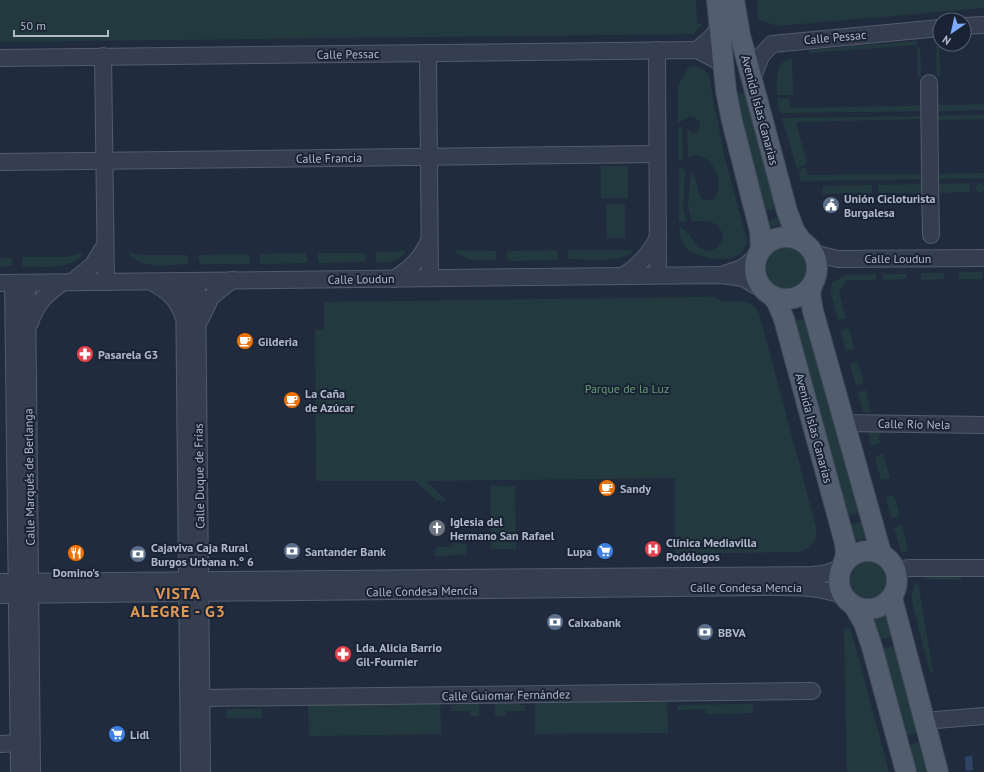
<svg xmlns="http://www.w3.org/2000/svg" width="984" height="772" font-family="'PT Sans',sans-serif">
	<rect width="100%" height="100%" fill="#202c3e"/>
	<g fill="#223a3f">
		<polygon points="0,0 696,0 697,23 702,24 694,34 0,42"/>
		<polygon points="757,0 984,0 984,8 777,26 758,19"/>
		<polygon points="917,41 917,45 810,53 810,50"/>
		<polygon points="936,46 939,46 940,77 937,77"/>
		<polygon points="917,48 920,48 921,77 918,77"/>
		<path d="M792,58L793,95H777C777,81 774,61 792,58Z"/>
		<path d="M695,66L705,70L709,76L724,155L747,241C746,247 742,254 736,256C724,263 692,257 684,245C680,240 680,233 679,227C692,231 692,247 708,251L717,248L723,239C722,221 706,219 692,222L688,206L691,172C699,179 695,191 702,199L712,200C729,185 710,147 688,157L687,129L692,133L698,132C703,124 698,117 689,116L678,123V85L688,68Z"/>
		<polygon points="749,92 779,208 763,212 734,94"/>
		<polygon points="777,98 789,98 790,108 917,106 918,104 923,111 782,113 779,110"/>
		<polygon points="940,103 941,105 984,104 984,110 936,111 935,108"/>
		<polygon points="984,115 984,119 935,120 935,116"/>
		<polygon points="923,116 923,119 796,122 807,163 797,169 782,118"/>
		<polygon points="682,127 683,159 679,162 678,128"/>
		<rect x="601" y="166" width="27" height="32"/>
		<polygon points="805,167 808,175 919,174 919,178 925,178 925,179 801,181 798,171"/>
		<polygon points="679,168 684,169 685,174 683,209 687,222 679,221"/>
		<polygon points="984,173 984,178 936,179 936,174"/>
		<polygon points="970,183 970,192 936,193 937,184"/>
		<circle cx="980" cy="188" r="4.5"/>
		<polygon points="925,184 925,193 878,193 878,185"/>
		<polygon points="872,185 872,193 822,194 823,186"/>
		<polygon points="606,204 625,204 625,238 607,238"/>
		<polygon points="782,217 783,224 767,228 765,221"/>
		<circle cx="786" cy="267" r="23"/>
		<path d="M404,250L406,251C401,260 384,266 375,261L377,252H395Z"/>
		<polygon points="457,250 496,251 496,260 470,260 455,252"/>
		<polygon points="556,250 558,253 558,259 556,260 510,261 507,259 507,252 509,251"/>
		<path d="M569,250H631L633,251C620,264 586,259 569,259L567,258Z"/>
		<path d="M130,252L140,255H187L189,263L187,264C167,265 143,270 129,254Z"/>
		<path d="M81,253L82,255C69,271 43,266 24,267L22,265L23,257H67Z"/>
		<polygon points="306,253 308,261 306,263 261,264 260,262 259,255 262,254"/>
		<polygon points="320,253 364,253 366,260 363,262 319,263 317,254"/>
		<polygon points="248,254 250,256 250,262 248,264 200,264 198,256 200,255"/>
		<polygon points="0,258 12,258 13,265 0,267"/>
		<rect x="959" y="272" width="23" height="7"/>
		<polygon points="921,273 944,273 944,279 921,280"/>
		<polygon points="876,274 876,280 847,280 839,292 846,318 838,320 831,293 832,283 846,275"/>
		<polygon points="883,274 906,274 906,279 883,280"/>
		<path d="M700,297C704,297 709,296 713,297C716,298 718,300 722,301C736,303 751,296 759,313L816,527C819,541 809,550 797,552L675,554V478L426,481L447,501L436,500L415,481H316L315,330H324V302Z"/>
		<polygon points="809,318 861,512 844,516 792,321"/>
		<polygon points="849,328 854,349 846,351 841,331"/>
		<polygon points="858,362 864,383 856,385 850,364"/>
		<polygon points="866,390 870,409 873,412 863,412 858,392"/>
		<polygon points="868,432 882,432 878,437 880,443 871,446"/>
		<polygon points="883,454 890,478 881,480 875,457"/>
		<polygon points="490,486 515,486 516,549 491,549"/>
		<polygon points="894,495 900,516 891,518 886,497"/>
		<polygon points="863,521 868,538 851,541 847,525"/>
		<polygon points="902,525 908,551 901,552 894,527"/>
		<polygon points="452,543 466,544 467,555 435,556 436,547 452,547"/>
		<circle cx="868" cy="579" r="19"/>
		<polygon points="926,574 961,576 961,580 924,579"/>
		<path d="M918,582L933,672L930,673L913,606C911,597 911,587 918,582Z"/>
		<polygon points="889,615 895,636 878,640 873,620"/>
		<polygon points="844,628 850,629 852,634 889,772 847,772"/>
		<polygon points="897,645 920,732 904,736 880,649"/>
		<polygon points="440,697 441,734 309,736 308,699"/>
		<polygon points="667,697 668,733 535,734 535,698"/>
		<polygon points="479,700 479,716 470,716 470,711 451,711 451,706"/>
		<polygon points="495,700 525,706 525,711 506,711 506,716 495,716"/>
		<polygon points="753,704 753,713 706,714 705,709 678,710 678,705"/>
		<polygon points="227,709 262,709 262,718 226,718"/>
		<polygon points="923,741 931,772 914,772 906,745"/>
	</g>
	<polygon fill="#304465" points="972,756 973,770 966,771 965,757"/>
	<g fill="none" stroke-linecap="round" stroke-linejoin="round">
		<g stroke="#535b6c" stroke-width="18">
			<g id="minor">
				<polyline points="964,26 984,25"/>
				<polyline points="657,50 658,275"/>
				<polyline points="697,50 713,36 719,26"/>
				<polyline points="428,53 430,278"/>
				<polyline points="103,56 106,282"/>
				<polyline points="0,58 697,50 718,61 724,69"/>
				<polyline points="752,79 761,56 772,44 940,28"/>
				<polyline points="929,83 930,174"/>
				<polyline points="0,162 657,154"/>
				<polyline points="930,179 931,235"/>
				<polyline points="813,253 838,259 984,258"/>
				<polyline points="724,274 742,268 756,257"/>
				<path d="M623,276C639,266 650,254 658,237"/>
				<path d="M394,279C410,269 422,258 429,240"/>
				<polyline points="184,281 189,772"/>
				<polyline points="197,281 202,772"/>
				<polyline points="72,282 93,265 105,245"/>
				<path d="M151,282C167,290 178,299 183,316"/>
				<polyline points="0,283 722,275 743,278 763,290"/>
				<polyline points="13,283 19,772"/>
				<polyline points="27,283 32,772"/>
				<polyline points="200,320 211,297 232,280"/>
				<path d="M30,323C36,304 46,294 62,283"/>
				<polyline points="844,423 984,425"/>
				<polyline points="897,572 901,569 911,568 984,568"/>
				<polyline points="0,582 812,575 823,574 841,568"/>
				<path d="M0,595L774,587C799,587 820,587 844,596"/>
				<polyline points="201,698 812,691"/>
				<polyline points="924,721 984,716"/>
				<polyline points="0,744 18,743"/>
			</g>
		</g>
		<g stroke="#3e4757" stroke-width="22">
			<g id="major">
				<polyline points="717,0 726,91 732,121 760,231 761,248"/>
				<polyline points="734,0 740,35 787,211 794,230 801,240"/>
				<circle cx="786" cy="268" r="31"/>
				<polyline points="812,285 810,294 813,311 881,553"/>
				<polyline points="772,296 777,302 784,319 845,543 846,555 843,564"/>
				<circle cx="868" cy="580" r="29"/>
				<polyline points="892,598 938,772"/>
				<polyline points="854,606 864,623 872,647 906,772"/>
			</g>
		</g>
		<use href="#minor" stroke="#343e4e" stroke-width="16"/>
		<use href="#major" stroke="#525d6e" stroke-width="20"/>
	</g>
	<defs>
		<g id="civic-disc" transform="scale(0.9)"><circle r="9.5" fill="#5c6f8a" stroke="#1a2333"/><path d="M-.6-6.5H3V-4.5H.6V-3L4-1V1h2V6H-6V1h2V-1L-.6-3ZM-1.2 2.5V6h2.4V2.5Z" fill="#fff"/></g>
		<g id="cafe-disc" transform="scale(0.9)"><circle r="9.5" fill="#e8710a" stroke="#1a2333"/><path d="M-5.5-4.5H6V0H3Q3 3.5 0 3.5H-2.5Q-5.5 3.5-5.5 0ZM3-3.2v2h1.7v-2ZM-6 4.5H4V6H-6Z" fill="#fff"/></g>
		<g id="pharmacy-disc" transform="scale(0.9)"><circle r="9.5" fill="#e0444e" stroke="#1a2333"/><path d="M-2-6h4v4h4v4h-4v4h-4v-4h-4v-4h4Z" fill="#fff"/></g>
		<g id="church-disc" transform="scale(0.9)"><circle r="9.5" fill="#6b7280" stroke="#1a2333"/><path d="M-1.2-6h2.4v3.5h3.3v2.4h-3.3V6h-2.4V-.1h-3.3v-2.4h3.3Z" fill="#fff"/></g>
		<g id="hospital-disc" transform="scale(0.9)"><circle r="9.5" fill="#e0444e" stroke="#1a2333"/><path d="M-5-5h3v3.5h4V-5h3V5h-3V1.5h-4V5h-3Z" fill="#fff"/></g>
		<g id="bank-disc" transform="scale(0.9)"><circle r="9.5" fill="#5c6f8a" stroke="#1a2333"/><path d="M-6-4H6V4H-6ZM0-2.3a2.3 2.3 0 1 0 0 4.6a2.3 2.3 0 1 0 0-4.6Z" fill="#fff"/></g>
		<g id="supermarket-disc" transform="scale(0.9)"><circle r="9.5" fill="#3f7fe0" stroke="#1a2333"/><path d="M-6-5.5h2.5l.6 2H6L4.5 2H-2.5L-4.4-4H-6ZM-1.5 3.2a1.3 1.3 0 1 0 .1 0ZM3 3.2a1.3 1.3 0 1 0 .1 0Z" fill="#fff"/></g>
		<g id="restaurant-disc" transform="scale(0.9)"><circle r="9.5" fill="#e8710a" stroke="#1a2333"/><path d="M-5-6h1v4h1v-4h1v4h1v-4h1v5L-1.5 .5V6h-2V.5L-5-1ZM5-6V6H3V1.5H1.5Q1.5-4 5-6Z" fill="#fff"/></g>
	</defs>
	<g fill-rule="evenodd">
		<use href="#civic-disc" x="831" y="205"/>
		<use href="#cafe-disc" x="245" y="341"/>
		<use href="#pharmacy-disc" x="85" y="354"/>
		<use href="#cafe-disc" x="292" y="400"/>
		<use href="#cafe-disc" x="607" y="488"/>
		<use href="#church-disc" x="437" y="528"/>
		<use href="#hospital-disc" x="653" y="549"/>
		<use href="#bank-disc" x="292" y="551"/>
		<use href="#supermarket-disc" x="605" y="551"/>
		<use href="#restaurant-disc" x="76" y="553"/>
		<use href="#bank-disc" x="138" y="554"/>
		<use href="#bank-disc" x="555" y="622"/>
		<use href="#bank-disc" x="705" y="632"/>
		<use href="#pharmacy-disc" x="343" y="654"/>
		<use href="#supermarket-disc" x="117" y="734"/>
	</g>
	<g text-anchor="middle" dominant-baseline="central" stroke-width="4" stroke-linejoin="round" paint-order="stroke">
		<g font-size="12" fill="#b0b8ca" stroke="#1a2333">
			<text transform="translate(835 37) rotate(-5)">Calle Pessac</text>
			<text transform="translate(348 54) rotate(-1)">Calle Pessac</text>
			<text transform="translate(760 110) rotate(75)">Avenida Islas Canarias</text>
			<text transform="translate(329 158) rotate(-1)">Calle Francia</text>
			<text x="898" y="258">Calle Loudun</text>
			<text transform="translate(361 279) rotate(-1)">Calle Loudun</text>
			<text transform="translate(914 424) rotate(1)">Calle Río Nela</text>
			<text transform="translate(814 428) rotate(75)">Avenida Islas Canarias</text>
			<text transform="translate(199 476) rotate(-91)">Calle Duque de Frías</text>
			<text transform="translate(29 477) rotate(-91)">Calle Marqués de Berlanga</text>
			<text x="746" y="587">Calle Condesa Mencía</text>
			<text transform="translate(422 591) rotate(-1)">Calle Condesa Mencía</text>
			<text transform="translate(506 695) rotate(-1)">Calle Guiomar Fernández</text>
		</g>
		<g font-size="12" font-weight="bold" fill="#b0b8ca" stroke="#1a2333" text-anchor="start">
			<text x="844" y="198">Unión Cicloturista<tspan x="844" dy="14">Burgalesa</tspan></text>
			<text x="258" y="341">Gilderia</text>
			<text x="98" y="354">Pasarela G3</text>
			<text x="305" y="393">La Caña<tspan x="305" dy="14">de Azúcar</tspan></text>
			<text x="620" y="488">Sandy</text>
			<text x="450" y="521">Iglesia del<tspan x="450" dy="14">Hermano San Rafael</tspan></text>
			<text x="666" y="542">Clínica Mediavilla<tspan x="666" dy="14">Podólogos</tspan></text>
			<text x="151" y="547">Cajaviva Caja Rural<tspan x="151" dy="14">Burgos Urbana n.º 6</tspan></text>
			<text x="305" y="551">Santander Bank</text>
			<text x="592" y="551" text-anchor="end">Lupa</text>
			<text x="76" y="572" text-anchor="middle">Domino's</text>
			<text x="568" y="622">Caixabank</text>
			<text x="718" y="632">BBVA</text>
			<text x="356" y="647">Lda. Alicia Barrio<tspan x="356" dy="14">Gil-Fournier</tspan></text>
			<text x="130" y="734">Lidl</text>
		</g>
		<g font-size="12" fill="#649d74" stroke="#1a2333">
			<text x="627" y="388">Parque de la Luz</text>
		</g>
		<g font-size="16" font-weight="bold" letter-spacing="1" fill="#e09855" stroke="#1a2333">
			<text x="178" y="593">VISTA<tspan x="178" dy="18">ALEGRE - G3</tspan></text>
		</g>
	</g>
	<g transform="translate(952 32) rotate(214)"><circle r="19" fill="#1a2333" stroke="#565f6f"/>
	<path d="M0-3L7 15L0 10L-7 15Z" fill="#7fabff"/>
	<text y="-6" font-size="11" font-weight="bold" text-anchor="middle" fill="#b0b8ca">N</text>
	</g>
	<path d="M14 30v6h94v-6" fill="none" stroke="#b0b8ca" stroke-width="2"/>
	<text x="20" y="30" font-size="12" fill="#b0b8ca" stroke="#1a2333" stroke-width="3" paint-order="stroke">50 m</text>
</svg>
